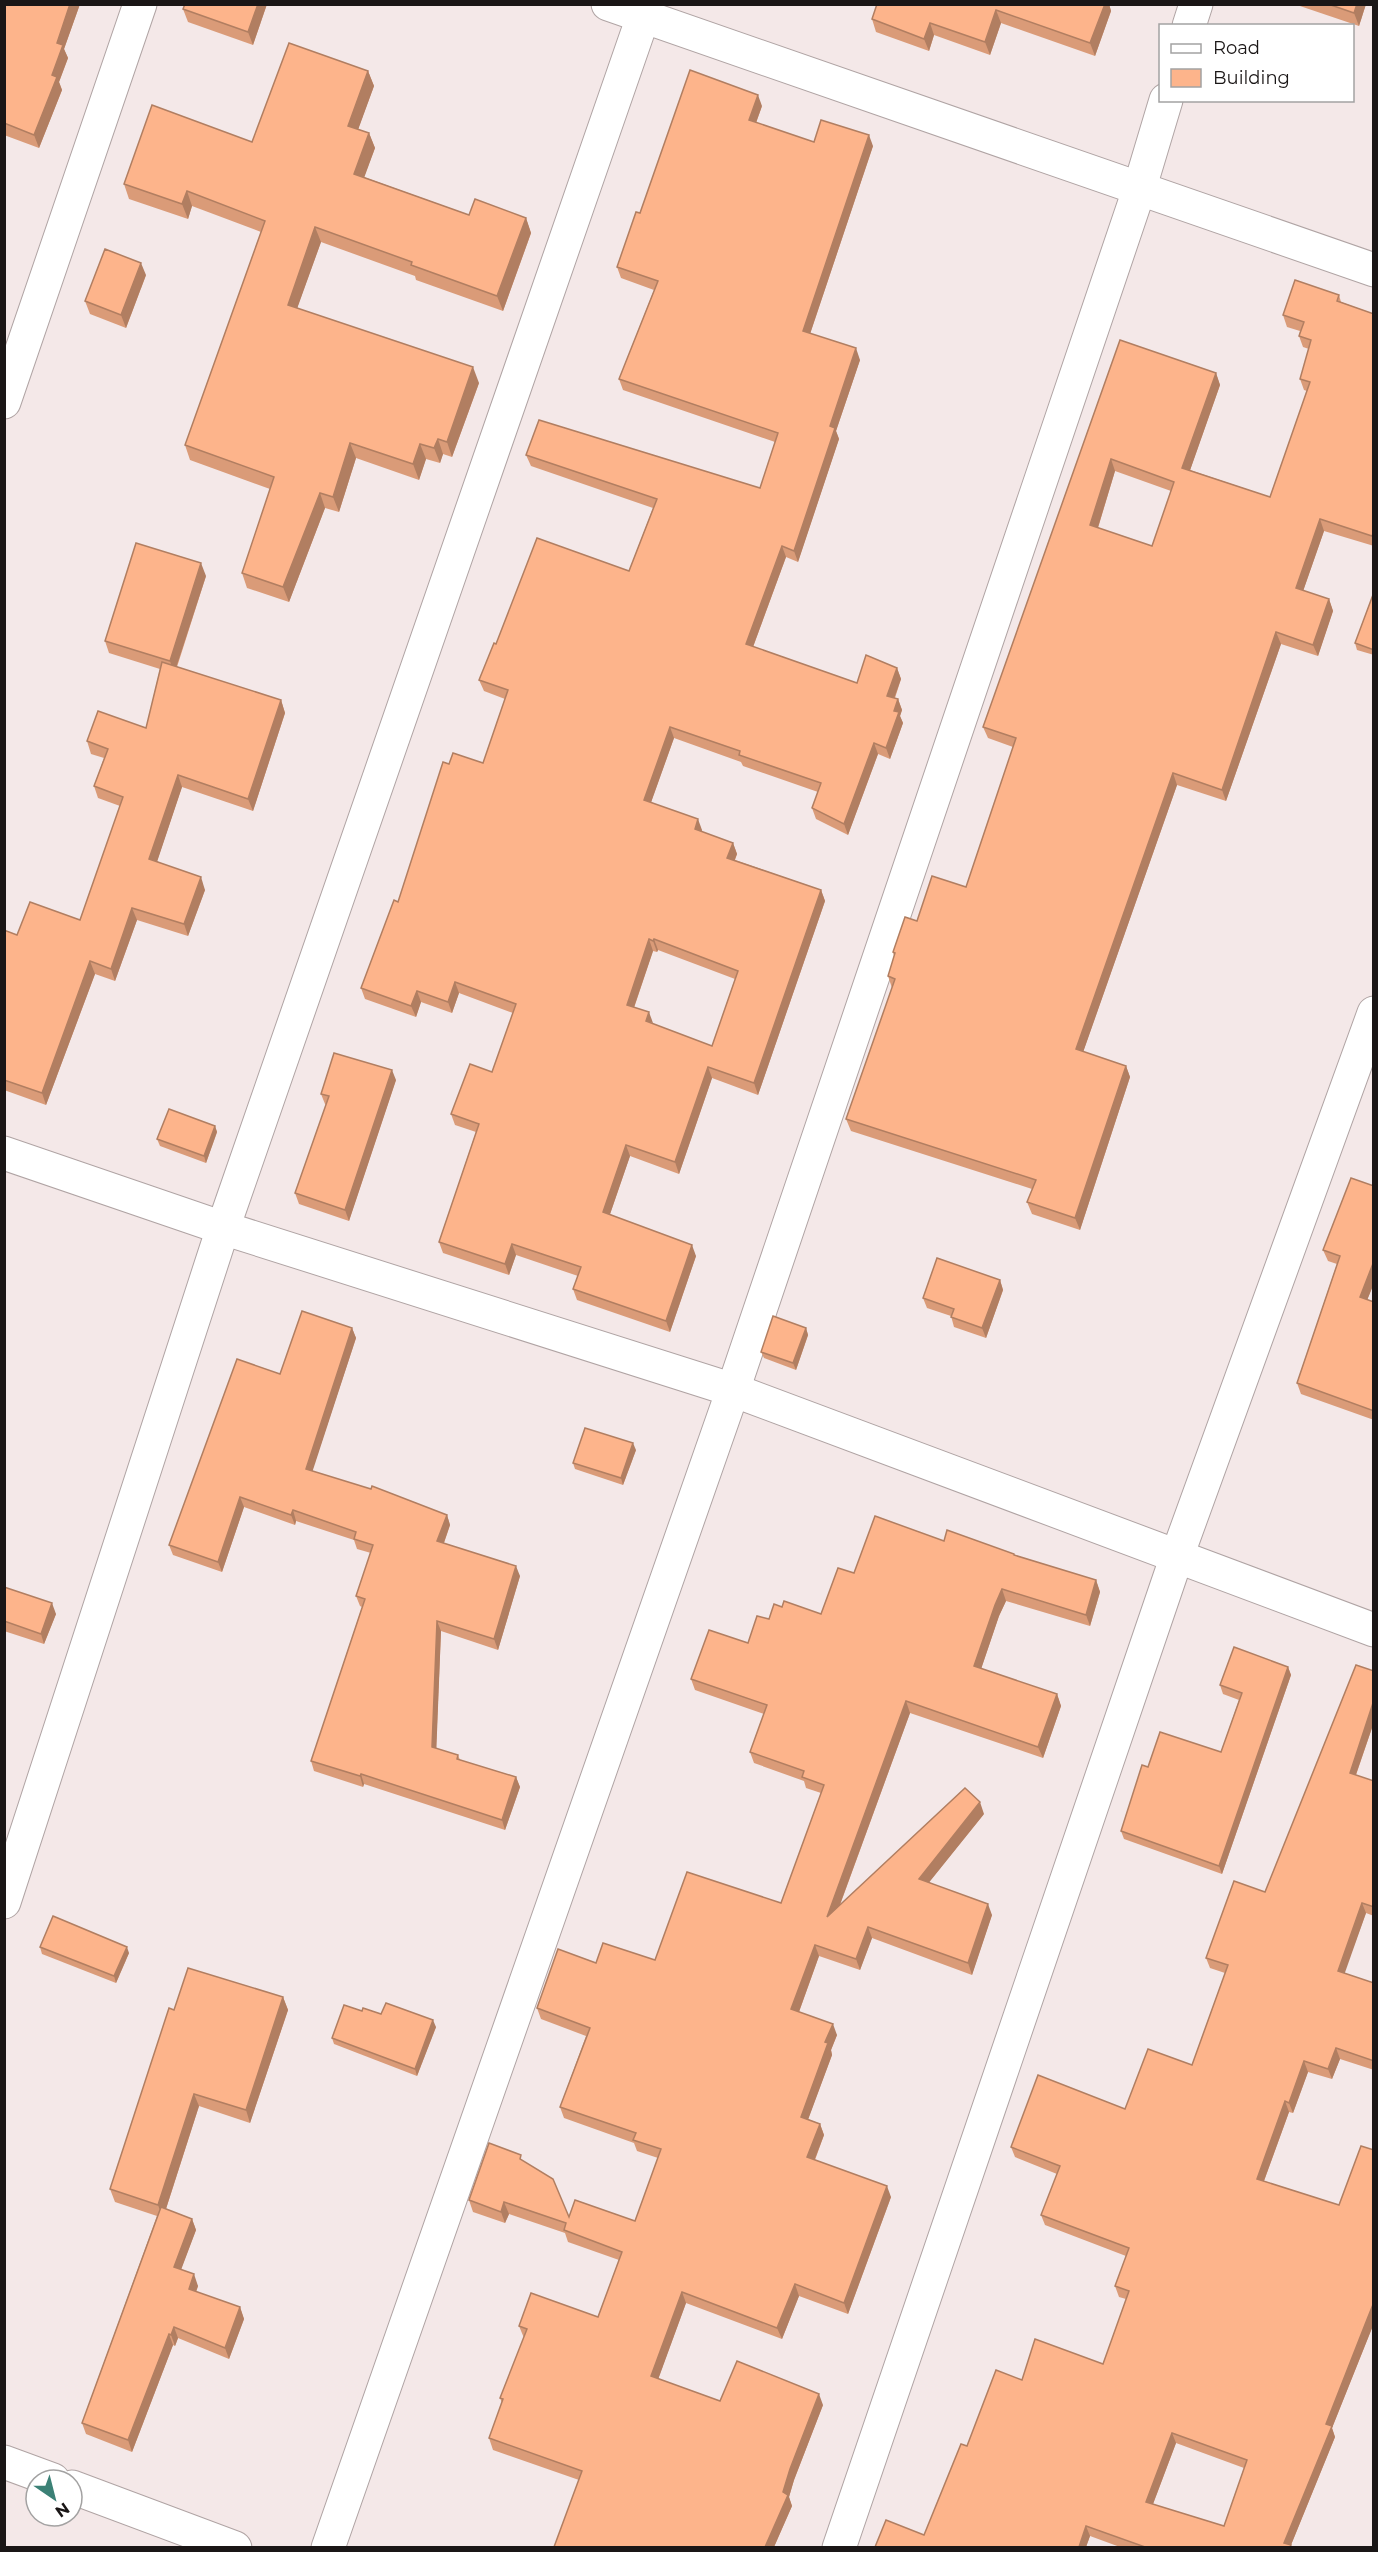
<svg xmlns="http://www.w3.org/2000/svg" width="1378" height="2552" font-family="Montserrat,sans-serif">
	<rect width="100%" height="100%" fill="#f4e8e8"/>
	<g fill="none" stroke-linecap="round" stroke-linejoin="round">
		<g stroke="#b0a4a4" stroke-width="35">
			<g id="minor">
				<polyline points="608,4 1374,270"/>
				<polyline points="1189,26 1196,4"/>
				<polyline points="4,402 140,4"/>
				<polyline points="4,1153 223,1228 733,1390 1374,1630"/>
				<polyline points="4,1902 223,1228 643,17"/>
				<polyline points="4,2462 53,2480"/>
				<polyline points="72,2487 235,2548"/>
				<polyline points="328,2548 733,1390 1139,190 1166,100"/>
				<polyline points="839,2548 1177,1556 1374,1013"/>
			</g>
		</g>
		<use href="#minor" stroke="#fff" stroke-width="33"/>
	</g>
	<g fill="#da9b78" fill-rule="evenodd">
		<polygon points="4,4 80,4 64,49 68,58 59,82 62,90 39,148 4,135"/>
		<polygon points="267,4 253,45 188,22 183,9"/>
		<polygon points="877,4 1109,4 1111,11 1095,56 1001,23 990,55 934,35 929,51 876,32 872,19"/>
		<polygon points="1294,4 1366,4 1359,26"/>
		<polygon points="368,71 374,86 358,129 369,133 375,148 364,177 469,215 526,218 531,233 503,311 416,280 415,276 321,242 297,308 479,383 452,457 443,454 440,463 426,459 419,480 356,458 339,512 325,508 289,602 247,588 242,573 270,489 190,460 185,445 261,232 192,206 188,219 129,199 124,184 252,142"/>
		<path d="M762,106L756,123L814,142L873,146L810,334L860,360L836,431L839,439L798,562L786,557L753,647L857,683L897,668L901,679L895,698L898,699L902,710L900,716L903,723L890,759L878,754L848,835L816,819L812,808L818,792L743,766L741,762L674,738L651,802L702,830V832L733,843L737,854L735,860L821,890L825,901L758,1095L712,1078L679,1174L630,1156L610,1214L696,1256L670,1332L577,1300L573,1289L578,1276L516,1255L509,1275L443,1253L439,1242L476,1132L455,1125L451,1114L492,1072L513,1013L459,993L452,1013L421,1002L416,1017L365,999L361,988L398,902L449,764L483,763L505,699L484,691L479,680L496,644L629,571L653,508L531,466L526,455L760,488L775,442L623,390L619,379L654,290L621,278L617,267L640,213ZM658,950L735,979L712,1046L653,1024L634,1008L653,951L657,952Z"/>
		<polygon points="146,275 126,328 90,314 85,301"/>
		<path d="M1339,295L1341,302L1374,314V546L1324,531L1303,591L1329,599L1333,611L1318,656L1281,644L1226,801L1177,785L1083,1052L1126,1066L1130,1077L1080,1230L1032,1214L1027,1202L1032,1189L851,1131L846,1119L892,988L888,976L894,956L893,952L917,921L966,887L1013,747L988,738L983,727L1120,340L1216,373L1220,385L1190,470L1270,497L1307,391L1304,390L1300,379L1309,349L1303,347L1299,336L1300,331L1287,327L1283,315ZM1115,471L1171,491L1152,546L1098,528Z"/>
		<polygon points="206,576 177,667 281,700 285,713 253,811 182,787 157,861 205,890 188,936 137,920 115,981 95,974 46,1105 4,1090 4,930 17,935 80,920 120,806 98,798 94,786 104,758 91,754 87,741 146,728 160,669 109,653 105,641"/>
		<polygon points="1374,592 1374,655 1357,650 1355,643"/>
		<polygon points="396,1080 349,1221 299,1204 295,1193 326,1105 325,1104 321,1094"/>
		<polygon points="215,1126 217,1132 206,1163 160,1146 157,1139"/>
		<polygon points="1374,1186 1374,1283 1367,1300 1374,1302 1374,1420 1301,1394 1297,1383 1337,1264 1328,1261 1323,1250"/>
		<polygon points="1000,1280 1003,1290 986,1338 954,1327 951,1316 927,1308 923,1298"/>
		<polygon points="352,1328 356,1338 312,1471 447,1515 450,1525 444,1543 520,1576 498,1650 441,1631 436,1749 458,1755 460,1760 516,1777 520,1787 505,1830 364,1784 363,1787 314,1771 311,1761 362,1607 360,1606 356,1596 371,1553 357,1549 354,1540 296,1521 295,1525 244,1507 222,1572 173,1555 169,1545 280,1374"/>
		<polygon points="806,1328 808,1335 796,1370 764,1358 761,1352"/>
		<polygon points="636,1450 623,1485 575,1469 573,1463"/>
		<polygon points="944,1541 1015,1556 1096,1580 1100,1592 1090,1626 1006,1601 999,1616 981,1669 1057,1694 1061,1706 1043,1758 910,1713 840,1905 984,1814 929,1882 992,1915 972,1975 872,1938 860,1970 819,1956 799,2012 837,2035 831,2050 832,2055 808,2119 820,2124 824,2135 815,2160 891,2197 848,2314 799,2296 782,2339 686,2303 658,2379 720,2401 823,2405 794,2480 789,2497 792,2506 774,2547 554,2547 579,2480 493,2450 489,2438 502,2403 500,2398 524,2338 519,2326 598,2317 619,2260 568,2242 565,2233 509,2214 505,2223 473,2212 469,2200 524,2162 569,2217 635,2221 658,2158 637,2151 634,2143 564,2118 560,2107 586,2036 541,2019 537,2008 596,1963 655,1960 781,1903 821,1793 806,1788 804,1781 754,1763 750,1752 764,1714 695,1690 691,1679 748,1643 769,1619 782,1607 821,1614 854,1573"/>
		<polygon points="4,1587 56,1614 44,1644 4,1631"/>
		<polygon points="1288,1667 1291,1675 1222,1874 1124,1839 1121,1831 1148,1767 1221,1752 1239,1700 1223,1694 1220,1685"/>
		<path d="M1374,1671V1722L1356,1775L1374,1781V1916L1366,1913L1344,1973L1374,1983V2070L1340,2059L1332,2079L1308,2072L1293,2113L1289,2112L1264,2181L1339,2205L1374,2150V2323L1332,2428L1335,2437L1291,2545V2547H1120L1090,2536L1086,2547H875L924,2535L967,2446L1022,2380L1103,2364L1126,2299L1119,2297L1115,2286L1126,2256L1045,2225L1041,2215L1057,2174L1015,2157L1011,2147L1125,2109L1192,2065L1225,1973L1210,1968L1206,1958L1265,1892ZM1176,2443L1244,2468L1224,2526L1153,2504Z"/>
		<polygon points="40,1947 129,1953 116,1983 42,1954"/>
		<polygon points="283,1997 288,2010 250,2123 199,2106 166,2209 192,2219 196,2230 181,2269 198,2286 196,2292 240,2307 244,2319 229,2359 178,2338 175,2346 173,2345 132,2452 86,2434 82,2423 157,2216 115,2202 110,2189 174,2010"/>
		<polygon points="362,2011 381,2014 436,2027 417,2076 334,2044 332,2038"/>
	</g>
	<g fill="#b17e61">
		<polygon points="70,4 80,4 64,49 68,58 59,82 62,90 39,148 34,135 52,75 57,43"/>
		<polygon points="258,4 267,4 253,45 248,32"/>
		<polygon points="1104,4 1109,4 1111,11 1095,56 1090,43"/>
		<polygon points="1357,4 1366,4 1359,26 1354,13"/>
		<polygon points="996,10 1001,23 990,55 985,42"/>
		<polygon points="930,23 934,35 929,51 924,39"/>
		<polygon points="368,71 374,86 354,141 348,126"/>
		<polygon points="758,95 762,106 753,131 749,120"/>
		<polygon points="369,133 375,148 360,189 354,174"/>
		<polygon points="869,135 873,146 807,343 803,331"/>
		<polygon points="187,191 192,206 188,219 182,204"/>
		<polygon points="526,218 531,233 503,311 497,296"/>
		<polygon points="315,227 321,242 293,320 288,305"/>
		<polygon points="141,263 146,275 126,328 121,315"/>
		<polygon points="856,348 860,360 836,431 839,439 798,562 794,551 830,426"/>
		<polygon points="473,367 479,383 452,457 447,442"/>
		<polygon points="1216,373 1220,385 1187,479 1182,468"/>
		<polygon points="438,439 443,454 440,463 434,448"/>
		<polygon points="350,443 356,458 339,512 333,497"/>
		<polygon points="420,444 426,459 419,480 413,464"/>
		<polygon points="1111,459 1115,471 1095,537 1090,525"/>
		<polygon points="320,493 325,508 289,602 283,587"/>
		<polygon points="1320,519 1324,531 1300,600 1296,588"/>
		<polygon points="782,546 786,557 750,655 746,644"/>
		<polygon points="201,563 206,576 174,674 170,661"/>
		<polygon points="1329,599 1333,611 1318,656 1313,645"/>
		<polygon points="1276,632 1281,644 1226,801 1222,790"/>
		<polygon points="897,668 901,679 891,707 887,696"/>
		<polygon points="898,699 902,710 900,716 903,723 890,759 886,748 894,711"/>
		<polygon points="281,700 285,713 253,811 248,799"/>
		<polygon points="670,727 674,738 648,811 644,800"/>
		<polygon points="874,743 878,754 848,835 844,824"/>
		<polygon points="1173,773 1177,785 1080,1061 1076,1049"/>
		<polygon points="178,775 182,787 154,871 149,859"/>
		<polygon points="698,819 702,830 699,840 695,829"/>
		<polygon points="733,843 737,854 731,869 727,858"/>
		<polygon points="201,877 205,890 188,936 184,924"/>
		<polygon points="821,890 825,901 758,1095 754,1083"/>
		<polygon points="132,908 137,920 115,981 111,969"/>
		<polygon points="649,939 653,951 631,1016 627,1005"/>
		<polygon points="654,939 658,950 657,952 653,941"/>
		<polygon points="90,961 95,974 46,1105 42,1093"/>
		<polygon points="455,982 459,993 452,1013 448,1002"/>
		<polygon points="417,991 421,1002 416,1017 411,1006"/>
		<polygon points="649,1012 653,1023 646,1021"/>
		<polygon points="1126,1066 1130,1077 1080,1230 1075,1218"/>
		<polygon points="708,1067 712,1078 679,1174 675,1162"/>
		<polygon points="392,1070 396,1080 349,1221 345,1210"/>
		<polygon points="215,1126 217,1132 206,1163 204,1156"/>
		<polygon points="626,1145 630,1156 607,1223 603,1212"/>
		<polygon points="512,1244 516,1255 509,1275 505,1264"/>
		<polygon points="692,1245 696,1256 670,1332 666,1321"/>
		<polygon points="1374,1261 1374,1283 1364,1308 1360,1297"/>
		<polygon points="1000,1280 1003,1290 986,1338 982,1328"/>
		<polygon points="352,1328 356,1338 310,1479 306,1469"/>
		<polygon points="806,1328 808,1335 796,1370 793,1363"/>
		<polygon points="633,1443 636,1450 623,1485 621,1478"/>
		<polygon points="240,1497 244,1507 222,1572 218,1562"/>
		<polygon points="293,1510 296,1521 295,1525 291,1515"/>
		<polygon points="447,1515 450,1525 441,1551 437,1541"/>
		<polygon points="516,1566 520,1576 498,1650 494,1639"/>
		<polygon points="1096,1580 1100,1592 1090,1626 1086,1615"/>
		<polygon points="1002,1589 1006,1601 999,1616 978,1678 974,1666 995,1605"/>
		<polygon points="52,1603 56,1614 44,1644 41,1634"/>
		<polygon points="437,1621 441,1631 436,1758 432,1747"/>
		<polygon points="1288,1667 1291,1675 1222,1874 1219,1866"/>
		<polygon points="1057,1694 1061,1706 1043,1758 1038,1747"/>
		<polygon points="1374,1700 1374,1722 1353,1783 1350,1773"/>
		<polygon points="906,1701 910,1713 831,1929 827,1917"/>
		<polygon points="361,1774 364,1784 363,1787 360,1776"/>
		<polygon points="516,1777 520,1787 505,1830 502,1820"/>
		<polygon points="980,1802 984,1814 923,1890 919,1879"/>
		<polygon points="1362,1903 1366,1913 1342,1981 1338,1971"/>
		<polygon points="988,1904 992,1915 972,1975 968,1963"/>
		<polygon points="868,1927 872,1938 860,1970 856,1959"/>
		<polygon points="815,1945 819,1956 796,2020 791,2009"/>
		<polygon points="127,1947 129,1953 116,1983 114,1976"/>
		<polygon points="283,1997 288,2010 250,2123 246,2110"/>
		<polygon points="433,2020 436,2027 417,2076 415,2069"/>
		<polygon points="833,2024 837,2035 831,2050 832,2055 805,2128 801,2117 825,2042"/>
		<polygon points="1336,2048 1340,2059 1332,2079 1328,2069"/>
		<polygon points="1304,2061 1308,2072 1293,2113 1289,2103"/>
		<polygon points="194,2094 199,2106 163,2218 158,2205"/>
		<polygon points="1285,2101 1289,2112 1261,2189 1257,2179"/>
		<polygon points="820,2124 824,2135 811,2169 807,2157"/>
		<polygon points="887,2186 891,2197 848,2314 844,2303"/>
		<polygon points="504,2202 509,2214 505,2223 501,2212"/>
		<polygon points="192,2219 196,2230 178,2278 174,2267"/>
		<polygon points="194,2274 198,2286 193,2300 189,2289"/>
		<polygon points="795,2284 799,2296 782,2339 777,2328"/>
		<polygon points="682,2292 686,2303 655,2388 651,2376"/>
		<polygon points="1374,2302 1374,2323 1332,2428 1335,2437 1291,2545 1291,2547 1286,2547 1284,2543 1326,2424"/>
		<polygon points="240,2307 244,2319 229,2359 225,2348"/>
		<polygon points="174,2327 178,2338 175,2346 171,2335"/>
		<polygon points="169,2334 173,2345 132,2452 128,2440"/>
		<polygon points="819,2394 823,2405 794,2480 789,2497 792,2506 774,2547 765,2547 790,2469"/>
		<polygon points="1172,2433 1176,2443 1150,2512 1146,2502"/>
		<polygon points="1086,2526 1090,2536 1086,2547 1079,2547"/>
	</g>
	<g fill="#fdb48b" stroke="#b17e61" stroke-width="1.5" fill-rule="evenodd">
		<polygon points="4,4 70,4 57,43 63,45 52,75 57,77 34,135 4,123"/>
		<polygon points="185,4 258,4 248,32 183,9"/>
		<polygon points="877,4 1105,4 1090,43 996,10 985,42 930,23 924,39 872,19"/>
		<polygon points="1328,4 1357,4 1354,13"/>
		<polygon points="289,43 368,71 348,126 369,133 354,174 469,215 475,199 526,218 497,296 411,265 412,262 315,227 288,305 473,367 447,442 438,439 434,448 420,444 413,464 350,443 333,497 320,493 283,587 242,573 274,477 185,445 265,221 187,191 182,204 124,184 152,105 252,142"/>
		<path d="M690,70L758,95L749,120L814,142L821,120L869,135L803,331L856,348L830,426L835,428L794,551L782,546L746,644L857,683L866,655L897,668L887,696L898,699L894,711L899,712L886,748L874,743L844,824L812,808L821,783L739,755L740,751L670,727L644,800L698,819L695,829L733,843L727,858L821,890L754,1083L708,1067L675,1162L626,1145L603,1212L692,1245L666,1321L573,1289L581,1267L512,1244L505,1264L439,1242L479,1124L451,1114L470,1064L492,1072L516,1004L455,982L448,1002L417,991L411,1006L361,988L394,900L398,902L443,762L449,764L453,753L483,763L508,690L479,680L494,643L496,644L537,538L629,571L657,499L526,455L539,420L760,488L778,433L619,379L658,281L617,267L636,212L640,213ZM649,939L653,941L654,939L738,971L712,1046L646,1021L649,1012L627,1005Z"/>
		<polygon points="105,249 141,263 121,315 85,301"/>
		<path d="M1295,280L1339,295L1337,301L1374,314V531L1372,536L1320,519L1296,588L1329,599L1313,645L1276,632L1222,790L1173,773L1076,1049L1126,1066L1075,1218L1027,1202L1036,1180L846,1119L895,979L888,976L895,953L893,952L905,917L917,921L932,876L966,887L1016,738L983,727L1120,340L1216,373L1182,468L1270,497L1310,382L1300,379L1311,340L1299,336L1304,322L1283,315ZM1111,459L1174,482L1152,546L1090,525Z"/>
		<polygon points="136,543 201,563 170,661 105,641"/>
		<polygon points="1374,592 1374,650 1355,643"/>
		<polygon points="162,662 281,700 248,799 178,775 149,859 201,877 184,924 132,908 111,969 90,961 42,1093 4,1080 4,930 17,935 30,902 80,920 123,797 94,786 108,749 87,741 98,711 146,728"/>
		<polygon points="334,1053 392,1070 345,1210 295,1193 329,1096 321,1094"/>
		<polygon points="169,1109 215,1126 204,1156 157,1139"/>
		<polygon points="1351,1178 1374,1186 1374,1261 1360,1297 1374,1302 1374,1411 1297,1383 1340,1256 1323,1250"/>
		<polygon points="937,1258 1000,1280 982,1328 951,1317 954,1309 923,1298"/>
		<polygon points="302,1311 352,1328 306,1469 371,1489 372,1486 447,1515 437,1541 516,1566 494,1639 437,1621 432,1747 458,1755 457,1759 516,1777 502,1820 361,1774 360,1776 311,1761 365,1599 356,1596 373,1545 354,1539 356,1532 293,1510 291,1515 240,1497 218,1562 169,1545 237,1359 280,1374"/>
		<polygon points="773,1316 806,1328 793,1363 761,1352"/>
		<polygon points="585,1428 633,1443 621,1478 573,1463"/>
		<polygon points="875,1516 944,1541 947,1530 1014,1554 1014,1555 1096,1580 1086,1615 1002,1589 995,1605 974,1666 1057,1694 1038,1747 906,1701 827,1917 965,1788 980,1802 919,1879 988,1904 968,1963 868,1927 856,1959 815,1945 791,2009 833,2024 825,2042 828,2043 801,2117 820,2124 807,2157 887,2186 844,2303 795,2284 777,2328 682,2292 651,2376 720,2401 737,2361 819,2394 790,2469 783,2492 788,2495 765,2547 554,2547 582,2471 489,2438 503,2399 500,2398 527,2329 519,2326 531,2293 598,2317 622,2252 564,2230 566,2223 504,2202 501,2212 469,2200 489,2143 521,2155 520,2159 553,2179 569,2217 575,2200 635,2221 661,2149 633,2140 636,2133 560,2107 590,2028 537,2008 558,1949 596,1963 603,1943 655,1960 687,1872 781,1903 824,1785 802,1777 804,1771 750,1752 767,1705 691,1679 709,1630 748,1643 757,1616 769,1619 774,1604 782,1607 784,1601 821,1614 838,1568 854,1573"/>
		<polygon points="4,1587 52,1603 41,1634 4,1621"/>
		<polygon points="1234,1647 1288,1667 1219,1866 1121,1831 1142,1765 1148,1767 1160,1732 1221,1752 1242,1693 1220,1685"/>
		<path d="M1356,1665L1374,1671V1700L1350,1773L1374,1781V1907L1362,1903L1338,1971L1374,1983V2061L1336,2048L1328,2069L1304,2061L1289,2103L1285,2101L1257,2179L1339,2205L1361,2146L1374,2150V2302L1366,2322L1326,2424L1332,2426L1284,2543L1291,2545L1290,2547H1145L1086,2526L1079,2547H875L886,2520L924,2535L961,2444L967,2446L996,2370L1022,2380L1035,2339L1103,2364L1129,2291L1115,2286L1129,2248L1041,2215L1060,2166L1011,2147L1038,2075L1125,2109L1148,2049L1192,2065L1228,1965L1206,1958L1234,1881L1265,1892ZM1172,2433L1247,2460L1224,2526L1146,2502Z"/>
		<polygon points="53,1916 127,1947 114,1976 40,1947"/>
		<polygon points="188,1968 283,1997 246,2110 194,2094 158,2205 110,2189 169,2008 174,2010"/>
		<polygon points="386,2003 433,2020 415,2069 332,2038 344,2005 362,2011 363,2008 381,2014"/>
		<polygon points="161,2207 192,2219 174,2267 194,2274 189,2289 240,2307 225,2348 174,2327 171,2335 169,2334 128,2440 82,2423"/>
	</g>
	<rect width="1378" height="2552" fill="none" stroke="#1a1616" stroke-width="12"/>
	<rect x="1159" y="24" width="195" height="78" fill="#ffffff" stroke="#a3a2a2" stroke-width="1.5"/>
	<rect x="1171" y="44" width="30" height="9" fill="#ffffff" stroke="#a3a2a2" stroke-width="1.5"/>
	<text x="1213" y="54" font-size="18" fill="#1a1616">Road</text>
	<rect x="1171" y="69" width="30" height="18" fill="#fdb48b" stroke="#a3a2a2" stroke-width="1.5"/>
	<text x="1213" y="84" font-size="18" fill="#1a1616">Building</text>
	<g transform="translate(54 2498) rotate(145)"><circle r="28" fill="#ffffff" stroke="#a3a2a2" stroke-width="1.5"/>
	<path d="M0-4.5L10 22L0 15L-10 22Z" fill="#3c8176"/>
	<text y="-9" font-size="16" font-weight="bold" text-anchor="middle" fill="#1a1616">N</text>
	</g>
</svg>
